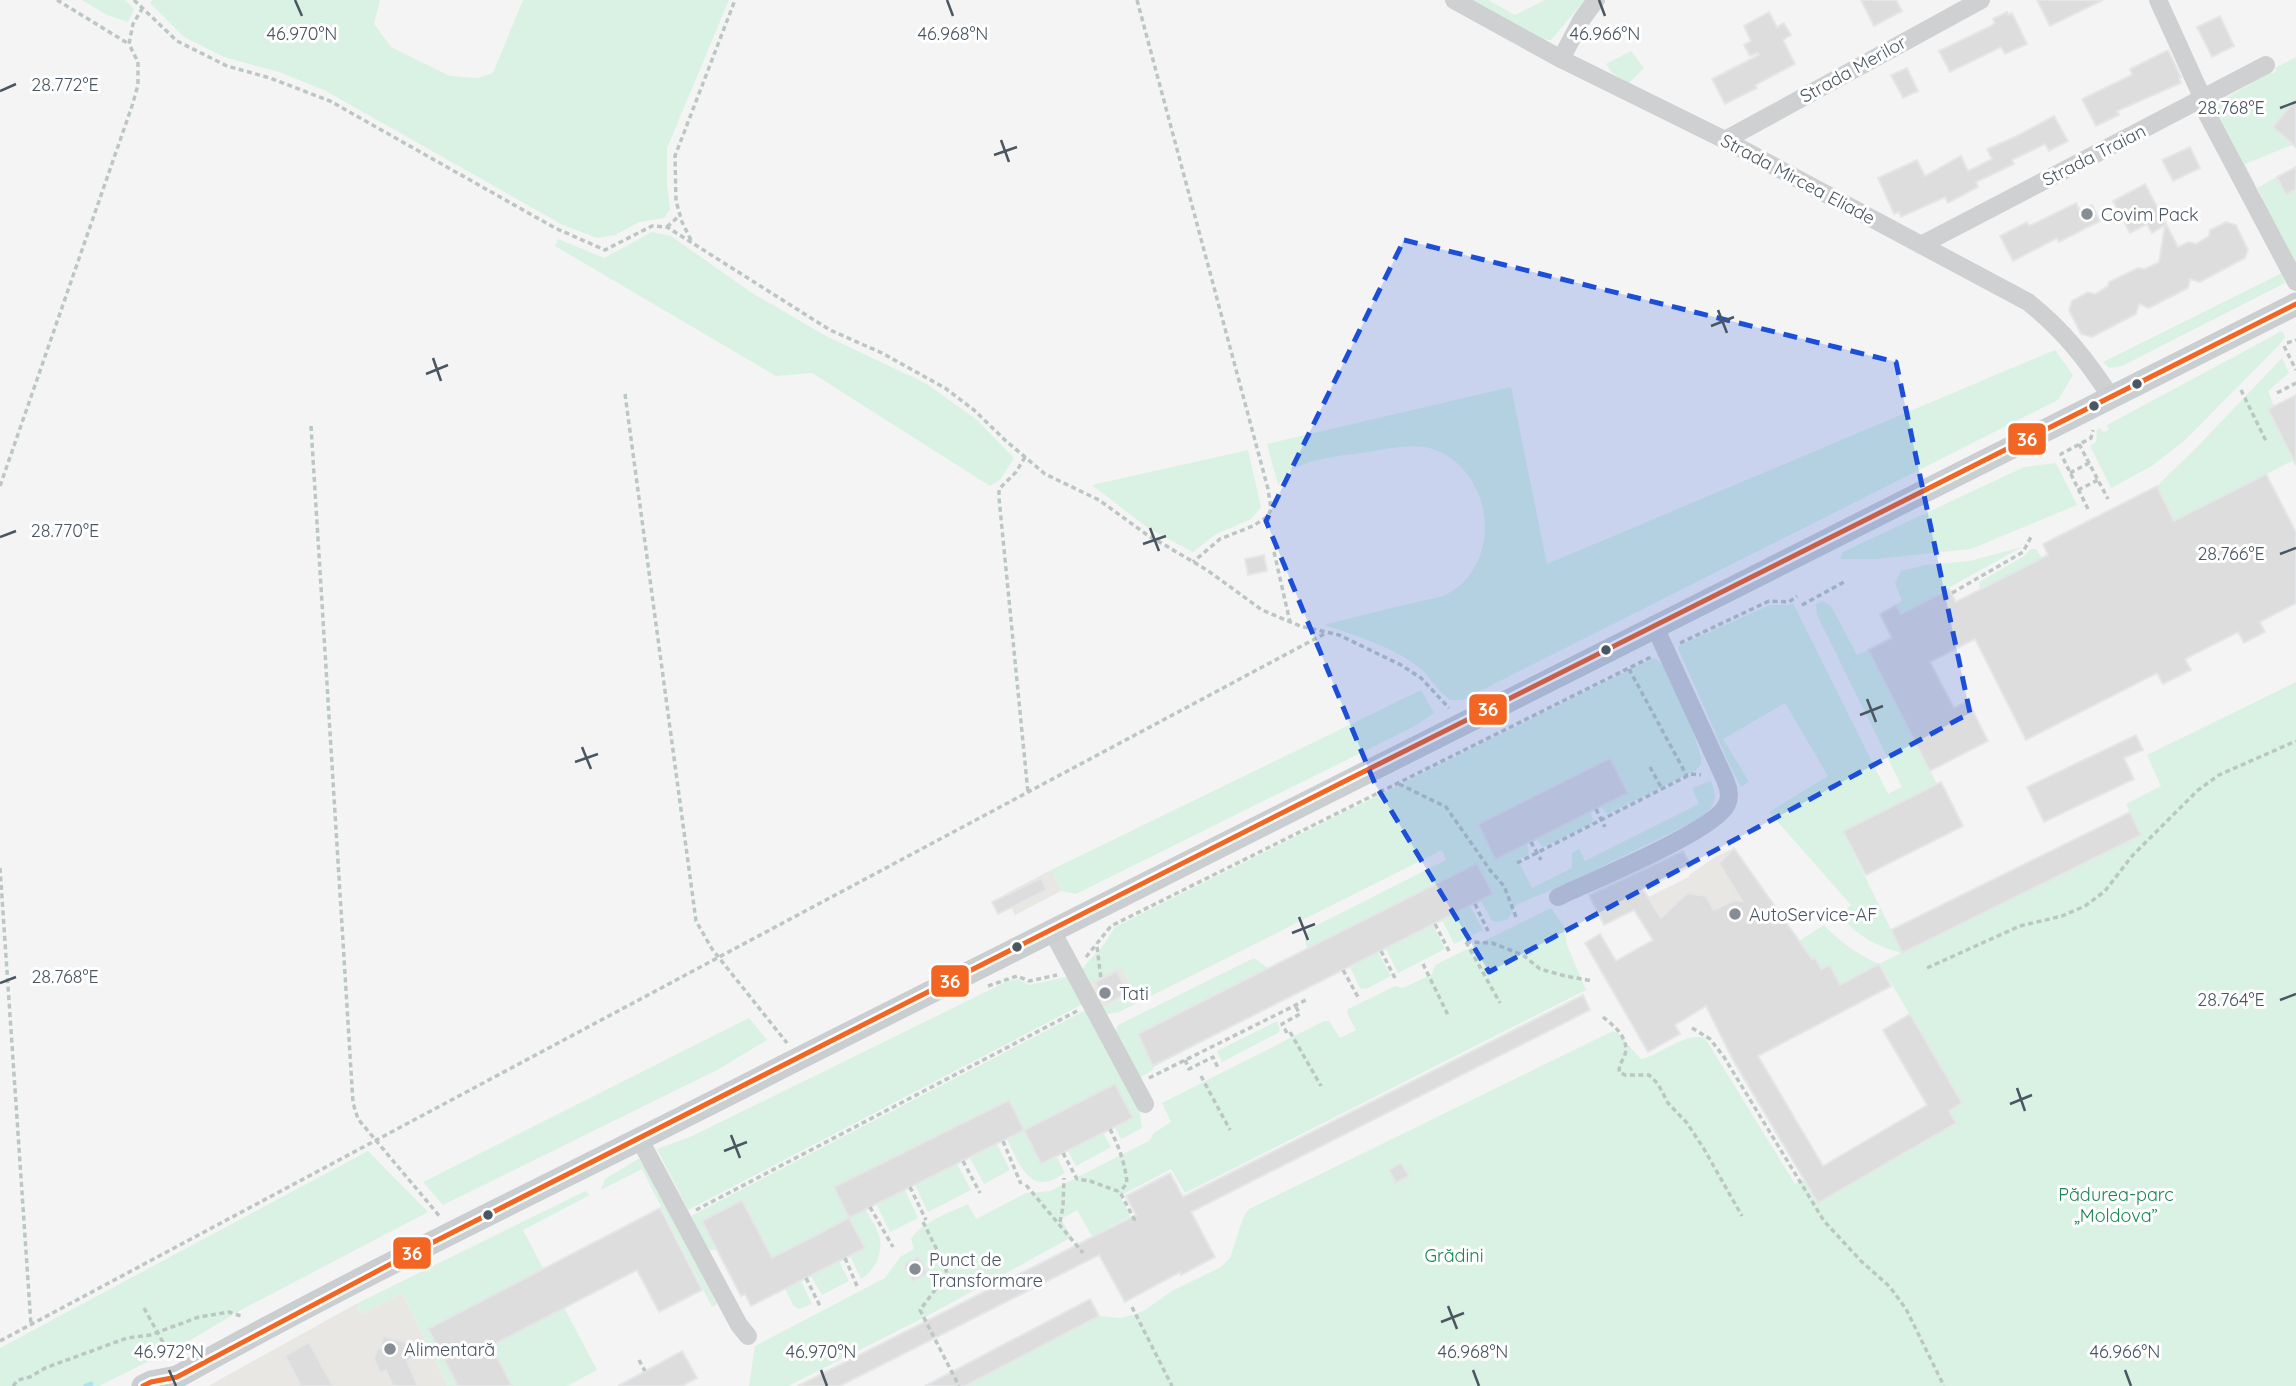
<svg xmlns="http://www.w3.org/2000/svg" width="2296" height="1386" font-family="Quicksand,sans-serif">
	<rect width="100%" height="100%" fill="#f4f4f4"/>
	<g fill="#e8e7e3">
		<polygon points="1734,848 1803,947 1710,997 1648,897 1689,877 1689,875 1715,857"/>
		<polygon points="1051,870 1061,891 1015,915 1005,894"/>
		<polygon points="1121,966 1134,992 1099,1010 1085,984"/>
		<polygon points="402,1293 448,1386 208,1386 358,1303 357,1308 362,1314"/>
	</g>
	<g fill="#d9f2e3">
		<polygon points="82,0 125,0 134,9 128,22 107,15"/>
		<polygon points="152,0 380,0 374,24 391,47 450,76 478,78 493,73 523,0 729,0 667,148 667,184 670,209 664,218 639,222 615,235 597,238 563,225 324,90 279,72 224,57 184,37 150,3"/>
		<polygon points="1465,0 1488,0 1515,15 1545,0 1585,0 1551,40 1540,39"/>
		<polygon points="1631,51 1644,68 1629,83 1613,74 1606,64"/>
		<polygon points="2296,57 2296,149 2292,145 2245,164 2257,188 2296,166 2296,266 2259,200 2262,197 2257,188 2252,187 2214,112 2216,104 2270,72 2272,74 2276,71 2275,68"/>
		<polygon points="652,232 671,236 752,293 826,336 927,384 977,420 1014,458 1000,480 990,486 812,373 776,376 555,246 558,239 604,258"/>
		<polygon points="2282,273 2285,283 2122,366 2109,368 2103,362"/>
		<polygon points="2282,331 2285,337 2280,344 2184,441 2152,466 2111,488 2090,446 2096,442 2097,430 2100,428 2103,432 2109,430 2107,425"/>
		<path d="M2055,350L2073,375L2058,400L1462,700H1450C1439,692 1433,682 1424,672C1400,649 1355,635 1324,625C1355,617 1386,609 1417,602C1428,599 1443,598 1452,591C1502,559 1493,475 1438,451C1414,440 1380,451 1354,454C1334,456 1310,460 1292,469C1287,472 1282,480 1278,485L1267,444L1511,387L1547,564Z"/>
		<polygon points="2282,358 2289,373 2268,391 2274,406 2268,409 2294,460 2174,521 2157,486 2197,447"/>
		<polygon points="1248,450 1261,507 1251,519 1216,534 1193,552 1148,528 1092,485"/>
		<polygon points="2056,463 2077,505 1971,549 1875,559 1840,559 1843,552 2024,467"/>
		<polygon points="2022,547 1905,612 1909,631 1896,605 1902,601 1895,583 1901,571 1925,565 1970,561"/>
		<polygon points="2031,549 2036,549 2042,558 1980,590 1979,582 2024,556"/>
		<path d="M1822,601L1831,606L1857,655L1868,650L1937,784L1843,832L1902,952L2141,835L2126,804L2161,786L2147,755L2296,682V1386H965L1099,1316L1121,1318L1133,1315L1145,1310L1172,1291L1221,1267L1230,1258L1243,1218L1249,1209L1613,1031L1618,1033L1641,1059C1662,1055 1683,1032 1705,1038L1795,1184L1803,1179L1818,1203L1955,1123L1949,1111L1962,1103L1880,964L1840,985L1830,965L1821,969L1814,958L1710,1013L1799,941L1824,925C1841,943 1857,954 1879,964L1901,953C1869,943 1863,938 1839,916L1851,905L1769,812L1828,776L1785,703L1723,739L1749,782L1741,787L1730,766L1678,648L1680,645L1770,605H1789L1793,603L1888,794L1902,787L1817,615L1816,604Z"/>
		<path d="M1653,658C1675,664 1694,735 1701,757V764L1696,770L1607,814L1601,807L1628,793L1610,758L1478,825L1495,859L1527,844L1529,854L1518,860L1532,888L1572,868V853L1579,849L1585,861L1699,804L1692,788L1711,781C1720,803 1711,811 1693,822L1574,880L1516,905L1508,919L1499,922L1492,921L1481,901L1493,894L1477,863L1307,949L1305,938L1309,929L1446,860L1442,850L1119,1012L1108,1014L1099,1010L1134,993L1121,967L1085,984L1080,971L1105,943L1115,927Z"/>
		<polygon points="1421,690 1434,713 1415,726 1076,894 1061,891 1051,870"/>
		<polygon points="1591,812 1593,823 1543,847 1536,839"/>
		<polygon points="1470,906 1483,930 1454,944 1442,920"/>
		<path d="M1551,908L1564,927L1567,945L1586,990L1185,1193L1171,1169L1120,1196L1130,1216L1092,1236L1077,1210L1061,1219L1072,1237L927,1316L788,1386H749L755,1346L885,1278L900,1257L914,1249L911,1239C923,1221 949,1213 968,1204L976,1219L1026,1193L1050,1191L1149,1141L1154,1133L1171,1122L1162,1103L1324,1021H1329L1340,1038L1356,1030L1347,1013L1348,1009L1395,986L1403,988L1432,974L1435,965Z"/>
		<polygon points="1433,925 1445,949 1398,973 1386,949"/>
		<polygon points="1378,952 1391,976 1366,989 1360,988 1350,967"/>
		<polygon points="1254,958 1269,969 1138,1034 1154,1069 1137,1079 1115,1031 1118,1025"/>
		<polygon points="1066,977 1070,980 1083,1004 688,1210 657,1149 690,1137 1008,981 1017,979 1029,985"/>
		<path d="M1086,1010L1138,1101L1142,1128L1121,1139L1115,1127L1132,1117L1115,1084L1025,1130L1041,1164L1057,1157L1065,1173C1060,1175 1055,1180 1049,1181C1026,1188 1015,1155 1007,1139L1024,1130L1008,1100L834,1187L849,1218L866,1210C870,1218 876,1226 879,1235C884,1252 875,1271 861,1279L850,1256L865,1248L849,1218L772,1258L742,1200L702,1221L717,1250H709L691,1216Z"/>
		<polygon points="749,1018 767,1040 719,1069 443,1205 423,1182"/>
		<polygon points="1277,1021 1280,1030 1278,1033 1222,1062 1217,1051"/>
		<polygon points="1103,1133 1111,1147 1076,1166 1068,1151"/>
		<polygon points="997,1144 1010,1170 984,1184 970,1158"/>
		<polygon points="368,1151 428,1212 239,1311 184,1344 99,1386 0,1386 0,1348"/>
		<polygon points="638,1159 642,1160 647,1167 717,1304 712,1307 642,1169 601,1190 605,1179"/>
		<polygon points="957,1164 971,1190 928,1212 915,1185"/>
		<polygon points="905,1190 918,1218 890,1232 876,1204"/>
		<polygon points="585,1191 590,1195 523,1230 597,1370 567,1386 448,1386 402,1293 362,1314 357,1308 358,1303"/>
		<polygon points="839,1261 849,1281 822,1295 811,1276"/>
		<polygon points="801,1281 812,1304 799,1309 794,1306 785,1289"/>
	</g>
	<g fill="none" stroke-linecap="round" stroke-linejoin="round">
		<polyline stroke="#aee2f0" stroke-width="5" points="86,1386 91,1384"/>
	</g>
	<g fill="#ddddde" stroke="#e5e6e7" stroke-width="2">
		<polygon points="1861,0 1896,0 1902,11 1874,26"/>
		<polygon points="2037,0 2103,0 2050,26"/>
		<polygon points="1769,12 1777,27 1784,23 1791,35 1783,40 1795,64 1755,85 1757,88 1725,104 1712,79 1759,55 1757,53 1750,56 1744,45 1751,41 1744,26"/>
		<polygon points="2007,12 2008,15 2012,13 2027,44 2005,54 2001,47 1950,72 1939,51 1991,26 1995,23 1993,19"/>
		<polygon points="2220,16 2234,46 2212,57 2197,27"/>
		<polygon points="2168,50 2181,77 2179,78 2181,83 2117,111 2119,115 2096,126 2082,99 2132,75 2130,69"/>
		<polygon points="1907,68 1918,91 1903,98 1891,75"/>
		<polygon points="2296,99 2296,147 2273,127"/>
		<polygon points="2054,116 2068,141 2049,151 2045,144 2012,160 2014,164 1976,182 1978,187 1948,203 1945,197 1901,217 1899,212 1894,214 1878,178 1917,160 1925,176 1961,156 1968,171 1992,159 1987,149 2015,137"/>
		<polygon points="2190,147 2200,168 2173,181 2162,160"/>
		<polygon points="2296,167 2296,189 2286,195 2277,177"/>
		<polygon points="2145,184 2178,247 2189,242 2196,244 2209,236 2210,230 2226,222 2236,225 2248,250 2245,258 2200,282 2190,279 2188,288 2149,308 2139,304 2136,314 2092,337 2081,334 2069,310 2072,301 2088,292 2095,294 2108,286 2109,282 2138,268 2145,269 2159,262 2165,225 2152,233 2147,224 2130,233 2113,201"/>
		<polygon points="2076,203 2080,211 2092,205 2100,221 2059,242 2057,238 2013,261 2000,236 2027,222 2029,226"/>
		<polygon points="2296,395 2296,465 2268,409"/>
		<polygon points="2266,474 2296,532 2296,603 2260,622 2265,632 2244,643 2238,632 2185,659 2191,670 2163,684 2157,673 2026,740 1975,639 1930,662 1954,708 1968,701 1988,741 1930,771 1868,650 1892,638 1880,614 1896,605 1901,614 1949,589 1956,602 2048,555 2043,544 2157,486 2174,521"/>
		<polygon points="1264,555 1267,571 1248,575 1245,559"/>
		<polygon points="2136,735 2143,750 2124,758 2134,779 2044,822 2027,787"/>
		<polygon points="1610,758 1628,793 1495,860 1478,824"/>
		<polygon points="1941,782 1963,826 1866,875 1843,831"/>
		<polygon points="2130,812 2141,835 1902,953 1891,930"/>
		<polygon points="1734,848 1812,959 1815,958 1821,969 1830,965 1840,985 1879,964 1891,986 1758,1056 1823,1166 1927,1105 1883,1030 1910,1014 1962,1103 1949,1111 1956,1123 1818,1203 1733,1060 1706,1006 1675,1025 1680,1034 1648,1052 1585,943 1600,934 1616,961 1653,940 1634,910 1604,925 1589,895 1683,851 1691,866 1643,889 1661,918 1687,893 1706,896 1714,910 1734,900 1742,901 1719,863"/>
		<polygon points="1477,863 1493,894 1153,1066 1138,1034"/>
		<polygon points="1041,878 1047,890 998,914 992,902"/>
		<polygon points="1117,971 1128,993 1106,1004 1095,982"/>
		<polygon points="1583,995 1590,1010 1191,1212 1215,1257 1181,1275 1180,1272 1125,1302 1099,1255 840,1386 798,1386 1136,1215 1126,1196 1170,1173 1183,1197"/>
		<polygon points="1115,1084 1133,1118 1041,1164 1024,1130"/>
		<polygon points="1009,1100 1024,1130 849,1218 834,1187"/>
		<polygon points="1401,1163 1409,1176 1396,1183 1389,1170"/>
		<polygon points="742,1200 772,1258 849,1218 865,1248 751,1306 745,1294 741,1296 702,1221"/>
		<polygon points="660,1208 702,1290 659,1312 637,1270 491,1346 512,1386 458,1386 428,1329"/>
		<polygon points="918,1257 927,1273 913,1281 904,1265"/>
		<polygon points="1090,1299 1099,1316 965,1386 925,1386"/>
		<polygon points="383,1336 405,1342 413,1358 407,1361 418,1386 393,1386 386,1370 380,1373 374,1359 377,1349 381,1348"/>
		<polygon points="309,1342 333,1386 301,1386 285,1356"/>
		<polygon points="682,1351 697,1378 682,1386 618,1386"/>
	</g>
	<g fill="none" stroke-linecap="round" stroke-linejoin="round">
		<g stroke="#bcc7c4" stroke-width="3.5" stroke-dasharray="5 3.5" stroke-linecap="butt">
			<polyline points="57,0 129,44"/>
			<polyline points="134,0 177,41 227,66 270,78 330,101 555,228 605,250 652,226 667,227 830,330 882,353 945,388 974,410 1006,441 1045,474 1099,500 1146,534 1207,570 1262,610 1300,626 1339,635 1401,665 1421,678 1449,708"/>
			<polyline points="1137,0 1268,489 1271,509 1267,517 1253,526 1220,539 1193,562"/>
			<polyline points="667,227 680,215"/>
			<polyline points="691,240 682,222 676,201 675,156 735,0"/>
			<polyline points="2287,343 2296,340"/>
			<polyline points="2284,346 2296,370"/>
			<polyline points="2241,390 2266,441"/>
			<polyline points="2277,393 2296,383"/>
			<polyline points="625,394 696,921 712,949 787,1043"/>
			<polyline points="311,426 353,1103 358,1119 441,1218"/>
			<polyline points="2079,444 2108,499"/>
			<polyline points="1025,457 1016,472 999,489 999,498 1028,793"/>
			<polyline points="2070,473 2089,463"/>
			<polyline points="0,486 132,106 138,85 138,62 129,44 133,24 142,9"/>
			<polyline points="2078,490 2098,480"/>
			<polyline points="2088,509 2061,454 2091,438 2093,430"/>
			<polyline points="1274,552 1290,622"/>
			<polyline points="1952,593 2023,552 2031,537"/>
			<polyline points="1802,605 1844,582"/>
			<polyline points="1680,643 1769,601 1789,602 1797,596"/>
			<polyline points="1629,669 1687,776"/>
			<polyline points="1650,767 1662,789"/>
			<polyline points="1399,784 1446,807 1490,870 1504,886 1516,917"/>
			<polyline points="1596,809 1605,827"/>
			<polyline points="1531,842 1541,860"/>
			<polyline points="1517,863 1691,774 1701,775"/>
			<polyline points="0,868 31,1325"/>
			<polyline points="1475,904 1488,931"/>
			<polyline points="1435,924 1449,951"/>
			<polyline points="1466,942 1492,943 1523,955 1540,969 1565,976 1593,981"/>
			<polyline points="1466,942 1500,1003"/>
			<polyline points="1097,947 1101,979"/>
			<polyline points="1381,951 1395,978"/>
			<polyline points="1086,957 1111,926 1651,657"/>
			<polyline points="1423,964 1449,1017"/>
			<polyline points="1927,968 2020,926 2062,916 2085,906 2105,891 2132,856 2197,791 2219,775 2296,741"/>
			<polyline points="1343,970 1358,997"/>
			<polyline points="988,986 1017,976 1029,981 1057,975"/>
			<path d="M1603,1017C1613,1025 1626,1035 1626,1050C1625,1058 1619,1063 1619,1072L1625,1075H1649L1658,1084L1668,1103L1687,1123L1704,1149L1742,1216"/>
			<polyline points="1692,1028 1710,1039 1724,1057 1824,1221 1861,1261 1890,1287 1906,1309 1944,1386"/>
			<polyline points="1290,1032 1321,1086"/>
			<polyline points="1287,1033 1282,1024 1300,1014 1296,1007"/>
			<polyline points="1185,1060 1189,1069 1213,1057 1218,1068"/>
			<polyline points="1201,1076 1230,1130"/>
			<polyline points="1149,1078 1306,1000"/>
			<path d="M1110,1129C1119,1147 1125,1163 1127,1183L1120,1192"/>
			<polyline points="1003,1141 1021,1184"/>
			<polyline points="1063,1153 1077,1179 1090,1181 1120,1192 1134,1219 1139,1220"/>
			<polyline points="963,1161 980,1193"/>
			<polyline points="1026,1185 1083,1253"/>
			<polyline points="910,1187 926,1220"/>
			<polyline points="870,1207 893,1247"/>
			<polyline points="696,1210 1077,1011"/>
			<polyline points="923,1222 945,1266 947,1274 920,1310 959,1386"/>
			<polyline points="1060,1222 1063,1207 1064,1178"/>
			<polyline points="845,1258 857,1286"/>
			<polyline points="806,1278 820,1306"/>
			<polyline points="1132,1307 1172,1386"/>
			<polyline points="144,1308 171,1357 169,1358"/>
			<polyline points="0,1341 1326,633"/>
			<polyline points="639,1360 645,1371"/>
			<polyline points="13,1386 18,1380 30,1377 45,1368 127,1338 150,1335 199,1317 229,1312 244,1317"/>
		</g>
		<g stroke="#ced0d2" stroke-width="18">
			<path d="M1454,0L1561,59L1725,140L2028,302C2064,331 2085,358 2111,397"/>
			<polyline points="2158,0 2203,99 2207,114 2296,282"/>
			<polyline points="1561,59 1582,19 1596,0"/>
			<polyline points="1725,140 1981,0"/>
			<polyline points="1921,245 2266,65"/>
			<path d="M1558,897C1589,882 1717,830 1727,804C1732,794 1726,782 1722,773L1654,625"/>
			<polyline points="1051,929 1145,1104"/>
			<polyline points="640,1140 739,1325 748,1336"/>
		</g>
		<g stroke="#caced1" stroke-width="23">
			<polyline points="143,1386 151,1382 177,1377"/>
			<path d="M168,1386L177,1377C374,1267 580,1171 782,1067C1285,809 1791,557 2296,304"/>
		</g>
		<g stroke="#fff" stroke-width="10">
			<polyline id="bus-1" points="143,1386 151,1382 177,1377 402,1258 1349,779 2296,304"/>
		</g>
		<use href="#bus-1" stroke="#f26522" stroke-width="5"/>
	</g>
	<path fill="#1d4ed8" fill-opacity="0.2" stroke="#1d4ed8" stroke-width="5" stroke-dasharray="14 9" stroke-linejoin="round" d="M1404,240L1896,362L1970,713L1489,972L1375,784L1266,521Z"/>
	<path fill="none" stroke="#4a5661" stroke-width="2.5" d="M295,0L302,16M947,0L953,16M1599,0L1605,16M0,91L16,84M2280,108L2296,102M1001,140L1009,162M994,155L1017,147M1718,310L1727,333M1711,326L1734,317M433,358L441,381M426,374L448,365M1150,528L1159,551M0,537L16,531M1143,544L1166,536M2280,554L2296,548M1867,699L1876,722M1860,715L1883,706M582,747L591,769M575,762L598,754M1299,917L1308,940M1292,933L1315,924M0,983L16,977M2280,1000L2296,994M2017,1088L2025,1111M2010,1104L2032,1095M731,1135L740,1158M724,1151L747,1142M1448,1306L1457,1329M1441,1322L1464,1313M169,1370L176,1386M821,1370L827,1386M1473,1370L1479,1386M2125,1370L2131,1386"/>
	<g fill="#868d94" stroke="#fff" stroke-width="2.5">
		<circle cx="2087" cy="214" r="7"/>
		<circle cx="1735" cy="914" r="7"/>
		<circle cx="1105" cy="993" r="7"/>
		<circle cx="915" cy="1269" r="7"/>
		<circle cx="390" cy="1349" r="7"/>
	</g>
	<g fill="#4a5661" stroke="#fff" stroke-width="2.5">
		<circle cx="2137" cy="384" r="6"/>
		<circle cx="2094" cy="406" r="6"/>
		<circle cx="1606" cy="650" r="6"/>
		<circle cx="1017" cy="947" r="6"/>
		<circle cx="488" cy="1215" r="6"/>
	</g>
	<g text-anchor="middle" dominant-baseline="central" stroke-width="6" stroke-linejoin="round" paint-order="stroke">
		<g font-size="18" fill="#4a5661" stroke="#fff">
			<text transform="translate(1853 69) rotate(-29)">Strada Merilor</text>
			<text transform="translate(2094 155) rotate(-27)">Strada Traian</text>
			<text transform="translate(1798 179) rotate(28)">Strada Mircea Eliade</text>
		</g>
		<g font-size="18" fill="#4a5661" stroke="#fff" text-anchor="start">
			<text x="2101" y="214">Covim Pack</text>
			<text x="1749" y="914">AutoService-AF</text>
			<text x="1119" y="993">Tati</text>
			<text x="929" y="1259">Punct de<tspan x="929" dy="21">Transformare</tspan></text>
			<text x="404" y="1349">Alimentară</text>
		</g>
		<g font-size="18" fill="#17864f" stroke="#fff">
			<text x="2116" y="1194">Pădurea-parc<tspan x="2116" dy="21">„Moldova”</tspan></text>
			<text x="1454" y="1255">Grădini</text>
		</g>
	</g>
	<g font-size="18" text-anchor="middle" fill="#4a5661" stroke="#fff" stroke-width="6" stroke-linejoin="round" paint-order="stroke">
		<text x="302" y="40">46.970°N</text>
		<text x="953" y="40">46.968°N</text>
		<text x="1605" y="40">46.966°N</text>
		<text x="65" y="91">28.772°E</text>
		<text x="2231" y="114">28.768°E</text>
		<text x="65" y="537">28.770°E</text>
		<text x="2231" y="560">28.766°E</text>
		<text x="65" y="983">28.768°E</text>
		<text x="2231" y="1006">28.764°E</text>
		<text x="169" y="1358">46.972°N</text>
		<text x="821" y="1358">46.970°N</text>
		<text x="1473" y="1358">46.968°N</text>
		<text x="2125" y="1358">46.966°N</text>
	</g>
	<g stroke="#fff" stroke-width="2.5">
		<rect x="2007" y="422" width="40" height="34" rx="7" fill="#f26522"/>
		<rect x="1468" y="693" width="40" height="33" rx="7" fill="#f26522"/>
		<rect x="930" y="964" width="40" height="34" rx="7" fill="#f26522"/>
		<rect x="392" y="1236" width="40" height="34" rx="7" fill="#f26522"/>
	</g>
	<g font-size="19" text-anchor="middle" font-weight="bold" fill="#fff">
		<text x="2027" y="446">36</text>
		<text x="1488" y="716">36</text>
		<text x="950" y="988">36</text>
		<text x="412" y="1260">36</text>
	</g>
</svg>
